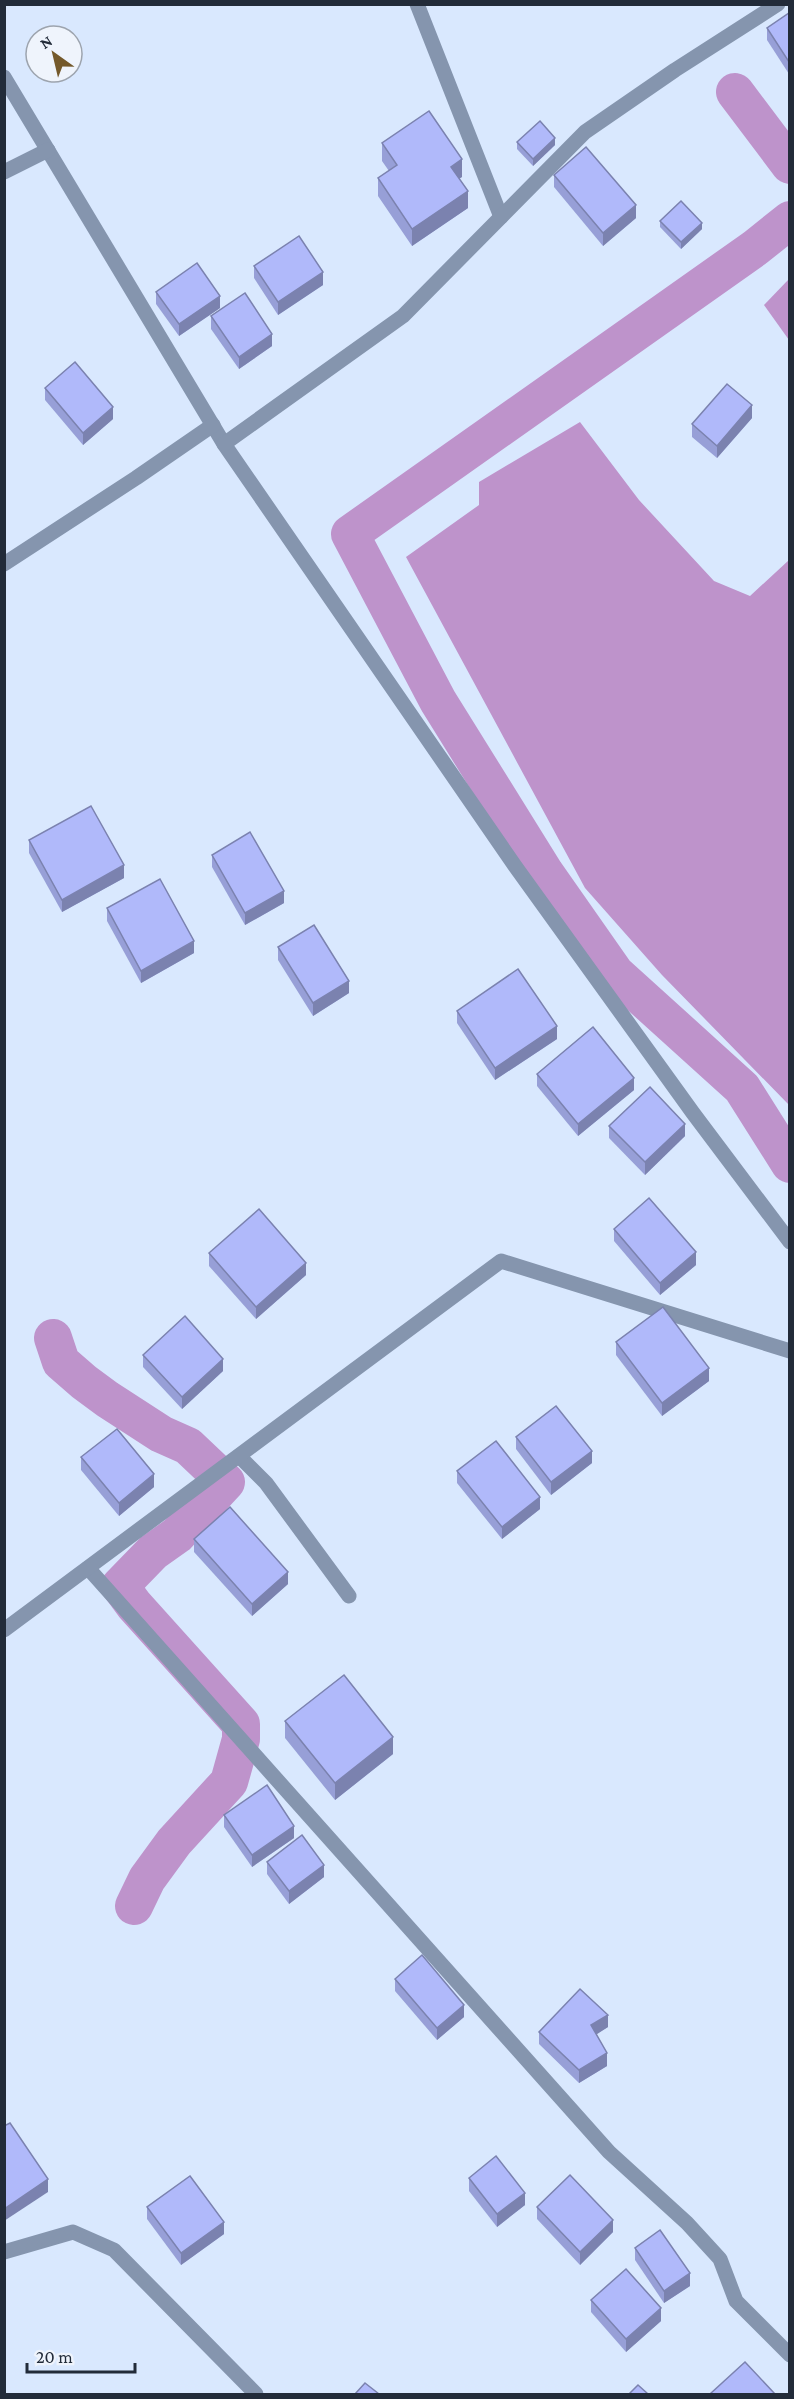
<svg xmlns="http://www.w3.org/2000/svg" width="794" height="2399" font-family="'Crimson Pro',serif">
	<rect width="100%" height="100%" fill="#d9e8fe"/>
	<g fill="#be93cb">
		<polygon points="789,279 789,340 764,305"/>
		<polygon points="580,422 639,500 714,581 750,596 789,560 789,1105 662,975 585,888 406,557 479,505 479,482"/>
	</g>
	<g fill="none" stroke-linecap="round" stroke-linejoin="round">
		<g stroke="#be93cb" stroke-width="38">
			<polyline points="735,92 790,165"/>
			<polyline points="790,220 755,248 350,534 438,701 545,873 615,973 742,1088 790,1164"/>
			<polyline points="53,1338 61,1362 84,1382 107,1399 161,1434 188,1446 226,1482 177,1535 153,1552 120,1586 134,1605 241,1724 241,1739 229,1782 174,1842 147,1879 134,1906"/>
		</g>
		<g stroke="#8595ae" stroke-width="15">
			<polyline points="417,4 501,217"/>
			<polyline points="4,77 224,444 515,866 693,1113 790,1242"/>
			<polyline points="4,172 48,150"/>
			<polyline points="224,444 403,316 585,132 675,70 778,4"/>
			<polyline points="4,564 136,478 213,425"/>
			<polyline points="239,1456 266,1483 349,1596"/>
			<polyline points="88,1568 609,2152 687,2223 720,2259 736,2301 790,2355"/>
			<polyline points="4,1630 501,1261 790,1351"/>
			<polyline points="4,2252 73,2232 114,2250 256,2394"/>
		</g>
	</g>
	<g fill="#979fd7">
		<polygon points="789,13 789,74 767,40 767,28"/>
		<polygon points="517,142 555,145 533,166 517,149"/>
		<polygon points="382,143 462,177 459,178 468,208 412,246 378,196 378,178 389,171 382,161"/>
		<polygon points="554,175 636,218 603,246 554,187"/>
		<polygon points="660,221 702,229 681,249 660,227"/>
		<polygon points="254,266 323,285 278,315 254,278"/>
		<polygon points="156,292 220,308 179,336 156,304"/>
		<polygon points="211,316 272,346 239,369 211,329"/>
		<polygon points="45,388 113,419 83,445 45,400"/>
		<polygon points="752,418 717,458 692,437 692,424"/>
		<polygon points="29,840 124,878 62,912 29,853"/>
		<polygon points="212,855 284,903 245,925 212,867"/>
		<polygon points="107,908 194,953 141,983 107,921"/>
		<polygon points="278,947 349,993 313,1016 278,960"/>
		<polygon points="457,1011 557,1039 495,1080 457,1023"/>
		<polygon points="537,1074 634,1090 578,1136 537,1086"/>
		<polygon points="609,1126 685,1136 645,1175 609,1138"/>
		<polygon points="614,1229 696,1265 660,1295 614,1241"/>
		<polygon points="209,1253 306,1275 256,1319 209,1266"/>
		<polygon points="616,1342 709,1381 662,1416 616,1355"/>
		<polygon points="143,1355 223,1371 182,1409 143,1367"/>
		<polygon points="516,1437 592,1463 551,1495 516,1449"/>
		<polygon points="81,1457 154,1487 119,1516 81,1470"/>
		<polygon points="457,1471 540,1509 502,1539 457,1483"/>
		<polygon points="194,1539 288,1584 252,1616 194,1552"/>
		<polygon points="285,1721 393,1754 335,1800 285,1738"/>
		<polygon points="224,1815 294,1838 252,1867 224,1827"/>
		<polygon points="267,1862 324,1877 289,1904 267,1874"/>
		<polygon points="395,1979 464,2017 437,2040 395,1991"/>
		<polygon points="608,2027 596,2034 607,2066 579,2083 539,2044 539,2032"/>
		<polygon points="469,2178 525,2205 497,2227 469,2191"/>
		<polygon points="147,2207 224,2234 181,2265 147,2219"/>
		<polygon points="537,2207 613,2232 580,2265 537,2219"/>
		<polygon points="635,2248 690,2286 664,2303 635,2260"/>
		<polygon points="591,2300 661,2321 626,2352 591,2312"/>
	</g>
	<g fill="#7b82af">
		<polygon points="555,138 555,145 533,166 533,159"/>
		<polygon points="462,159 462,177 451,184 451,167"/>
		<polygon points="468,191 468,208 412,246 412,229"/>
		<polygon points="636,205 636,218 603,246 603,233"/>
		<polygon points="702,223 702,229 681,249 681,242"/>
		<polygon points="323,272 323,285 278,315 278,302"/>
		<polygon points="220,296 220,308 179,336 179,324"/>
		<polygon points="272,334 272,346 239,369 239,357"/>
		<polygon points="752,405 752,418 717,458 717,446"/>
		<polygon points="113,407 113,419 83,445 83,433"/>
		<polygon points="124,865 124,878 62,912 62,900"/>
		<polygon points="284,891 284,903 245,925 245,913"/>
		<polygon points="194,941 194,953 141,983 141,971"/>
		<polygon points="349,981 349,993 313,1016 313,1003"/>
		<polygon points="557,1026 557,1039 495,1080 495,1068"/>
		<polygon points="634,1078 634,1090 578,1136 578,1124"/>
		<polygon points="685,1124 685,1136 645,1175 645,1162"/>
		<polygon points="696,1252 696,1265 660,1295 660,1283"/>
		<polygon points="306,1263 306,1275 256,1319 256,1307"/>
		<polygon points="223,1359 223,1371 182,1409 182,1397"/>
		<polygon points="709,1368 709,1381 662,1416 662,1403"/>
		<polygon points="592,1451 592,1463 551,1495 551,1482"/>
		<polygon points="154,1474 154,1487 119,1516 119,1503"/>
		<polygon points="540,1497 540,1509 502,1539 502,1527"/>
		<polygon points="288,1572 288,1584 252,1616 252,1604"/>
		<polygon points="393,1737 393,1754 335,1800 335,1783"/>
		<polygon points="294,1826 294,1838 252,1867 252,1855"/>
		<polygon points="324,1865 324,1877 289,1904 289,1891"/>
		<polygon points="464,2005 464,2017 437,2040 437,2028"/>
		<polygon points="608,2015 608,2027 591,2038 591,2025"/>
		<polygon points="607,2053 607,2066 579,2083 579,2070"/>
		<polygon points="48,2179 48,2192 4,2221 4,2209"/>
		<polygon points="525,2193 525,2205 497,2227 497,2214"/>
		<polygon points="613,2220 613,2232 580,2265 580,2252"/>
		<polygon points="224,2222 224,2234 181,2265 181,2253"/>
		<polygon points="690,2273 690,2286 664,2303 664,2291"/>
		<polygon points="661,2308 661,2321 626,2352 626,2339"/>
	</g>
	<g fill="#b0b9fa" stroke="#7b82af" stroke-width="1.5">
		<polygon points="789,13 789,62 767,28"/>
		<polygon points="429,111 462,159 451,167 468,191 412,229 378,178 397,165 382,143"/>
		<polygon points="540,121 555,138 533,159 517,142"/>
		<polygon points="586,147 636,205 603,233 554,175"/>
		<polygon points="681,201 702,223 681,242 660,221"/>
		<polygon points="299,236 323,272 278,302 254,266"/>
		<polygon points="197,263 220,296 179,324 156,292"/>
		<polygon points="245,293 272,334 239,357 211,316"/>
		<polygon points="75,362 113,407 83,433 45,388"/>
		<polygon points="727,384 752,405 717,446 692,424"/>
		<polygon points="91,806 124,865 62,900 29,840"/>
		<polygon points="250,832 284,891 245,913 212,855"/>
		<polygon points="160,879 194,941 141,971 107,908"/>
		<polygon points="314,925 349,981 313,1003 278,947"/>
		<polygon points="518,969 557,1026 495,1068 457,1011"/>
		<polygon points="593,1027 634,1078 578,1124 537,1074"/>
		<polygon points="650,1087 685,1124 645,1162 609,1126"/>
		<polygon points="649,1198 696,1252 660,1283 614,1229"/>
		<polygon points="259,1209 306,1263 256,1307 209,1253"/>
		<polygon points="663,1307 709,1368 662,1403 616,1342"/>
		<polygon points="185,1316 223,1359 182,1397 143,1355"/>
		<polygon points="556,1406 592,1451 551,1482 516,1437"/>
		<polygon points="117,1429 154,1474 119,1503 81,1457"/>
		<polygon points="496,1441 540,1497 502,1527 457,1471"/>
		<polygon points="230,1507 288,1572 252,1604 194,1539"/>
		<polygon points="344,1675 393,1737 335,1783 285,1721"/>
		<polygon points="267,1785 294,1826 252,1855 224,1815"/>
		<polygon points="302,1835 324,1865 289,1891 267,1862"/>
		<polygon points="422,1955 464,2005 437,2028 395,1979"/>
		<polygon points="580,1989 608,2015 591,2025 607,2053 579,2070 539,2032"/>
		<polygon points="10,2123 48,2179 4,2209 4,2126"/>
		<polygon points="496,2156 525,2193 497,2214 469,2178"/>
		<polygon points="570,2175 613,2220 580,2252 537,2207"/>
		<polygon points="190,2176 224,2222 181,2253 147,2207"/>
		<polygon points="660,2230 690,2273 664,2291 635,2248"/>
		<polygon points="626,2269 661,2308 626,2339 591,2300"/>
		<polygon points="745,2362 775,2394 710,2394"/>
		<polygon points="365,2383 379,2394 355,2394"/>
		<polygon points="638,2385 648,2394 629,2394"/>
	</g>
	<rect width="794" height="2399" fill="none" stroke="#222b39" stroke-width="12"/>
	<g transform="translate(54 54) rotate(326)"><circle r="28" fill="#eff4fc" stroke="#9da4ae" stroke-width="1.5"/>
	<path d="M0-4.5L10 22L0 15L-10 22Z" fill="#74592b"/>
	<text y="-9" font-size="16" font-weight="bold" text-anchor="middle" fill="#222b39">N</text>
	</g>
	<path d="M27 2363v9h108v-9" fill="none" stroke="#222b39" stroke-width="3"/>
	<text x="36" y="2363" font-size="18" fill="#222b39" stroke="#eff4fc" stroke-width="4.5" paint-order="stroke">20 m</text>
</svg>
